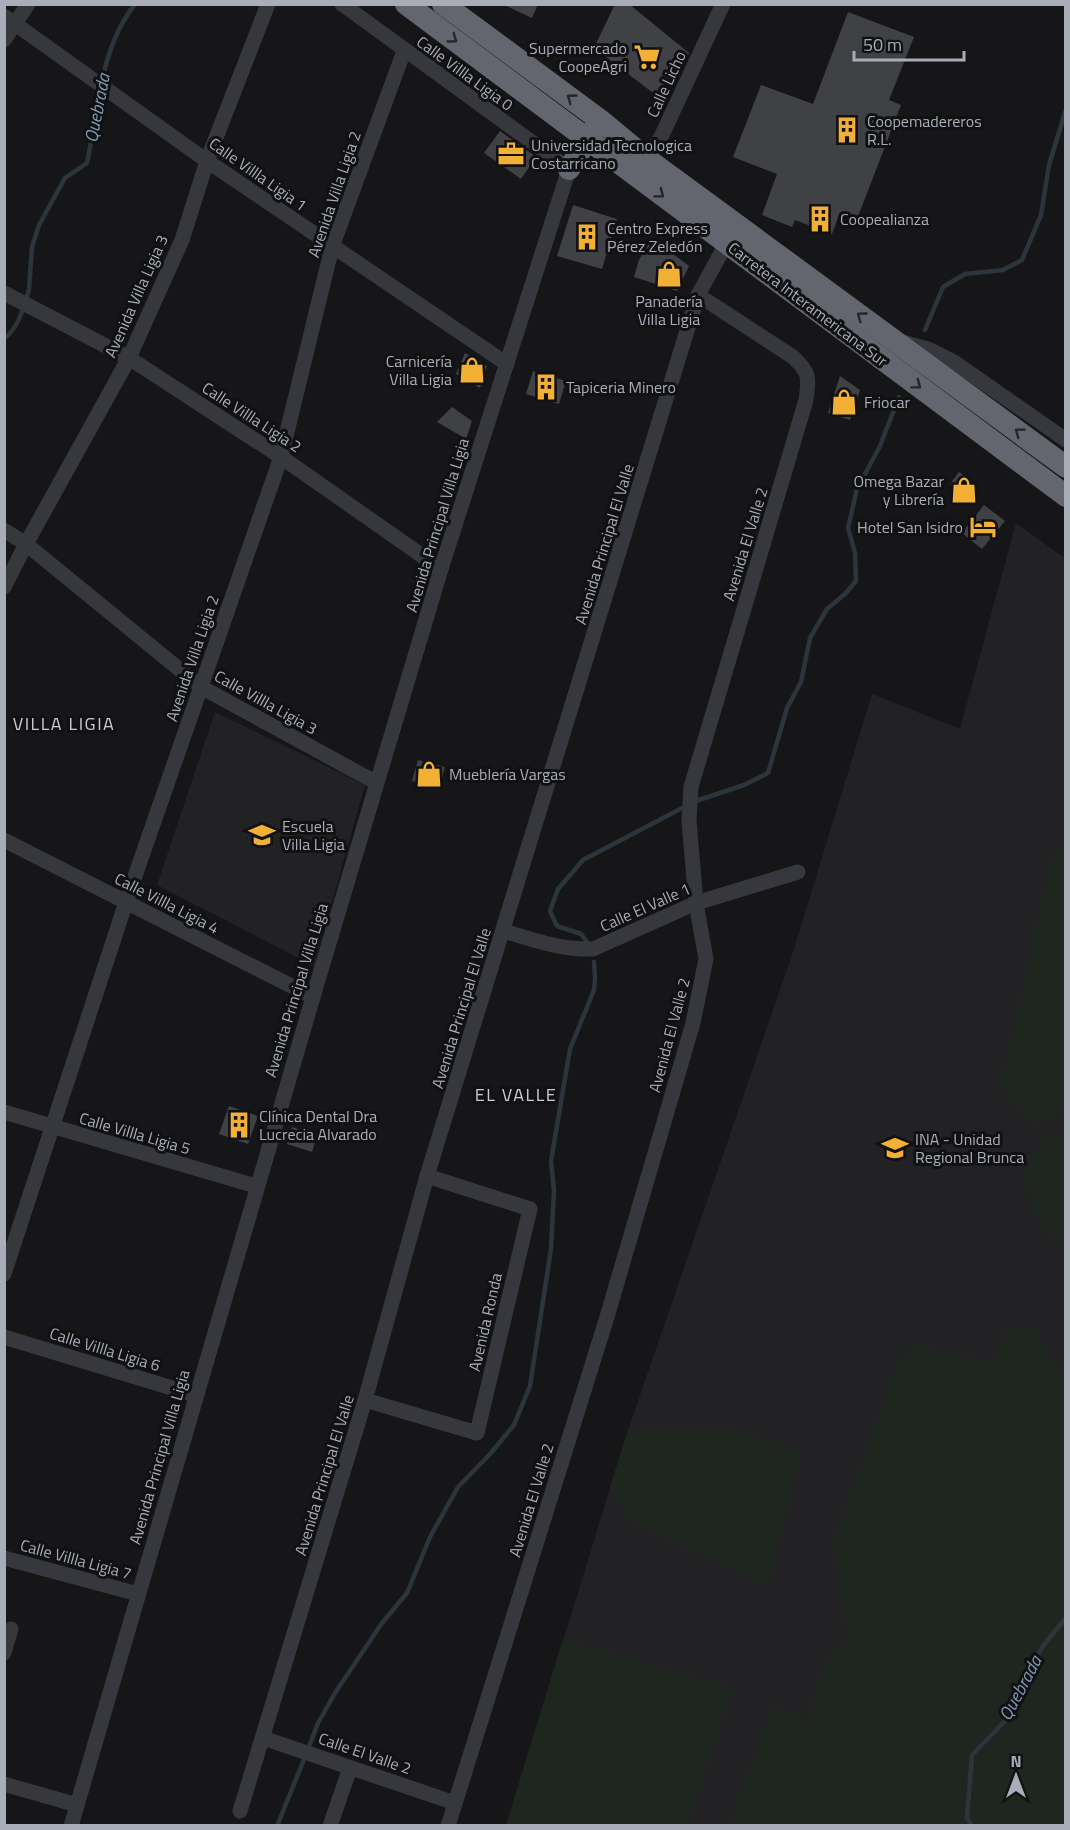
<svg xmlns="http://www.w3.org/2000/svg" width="1070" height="1830" font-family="'Titillium Web',sans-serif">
	<rect width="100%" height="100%" fill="#161618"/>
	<g fill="#222225">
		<polygon points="1016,523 1066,559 1065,1825 506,1826 628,1430 793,952 872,694 960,729"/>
		<polygon points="215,712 365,785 314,966 157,885"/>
	</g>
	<g fill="#1e261f">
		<polygon points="1065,842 1065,1107 1063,1106 1038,1128 1001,1087 1053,851"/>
		<polygon points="1051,1132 1065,1138 1065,1244 1050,1236 1021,1179"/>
		<polygon points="1008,1326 1036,1329 1065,1384 1065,1825 729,1825 774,1705 807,1720 825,1662 848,1639 834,1539 898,1363 912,1345 993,1362"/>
		<polygon points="731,1427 802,1453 769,1585 634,1524 610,1487 628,1430"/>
		<polygon points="563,1639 733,1688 688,1825 634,1825 620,1821 619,1826 506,1825"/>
	</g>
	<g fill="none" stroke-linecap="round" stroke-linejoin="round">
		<g stroke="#2c353c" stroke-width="4.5">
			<path d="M102,81C108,52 117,27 135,4"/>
			<polyline points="26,300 29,289 32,247 39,225 65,178 87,163 101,89"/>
			<polyline points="925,330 943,287 965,274 1003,270 1022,260 1041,215 1049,165 1066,109"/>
			<path d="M4,339C14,331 20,319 23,308"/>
			<polyline points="693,802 744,785 768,773 787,708 801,682 810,638 827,609 845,594 856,581 855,553 848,528 857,489 880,446 899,397"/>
			<polyline points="590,946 581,934 557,926 550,911 558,889 583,860 686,806"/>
			<polyline points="308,1749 318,1723 335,1693 382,1623 407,1593 430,1537 458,1487 491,1453 514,1425 530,1386 551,1249 554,1191 551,1161 570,1049 594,990 595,979 594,962"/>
			<polyline points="277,1826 305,1757"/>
			<polyline points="972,1826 967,1818 972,1755 1004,1722 1042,1647 1066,1618"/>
		</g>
	</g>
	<g fill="#404145">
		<polygon points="502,4 538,4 532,18"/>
		<polygon points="615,4 629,4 689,53 665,102 594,48"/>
		<polygon points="848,12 914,37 889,100 901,105 857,219 840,212 832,234 795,220 792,227 762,215 777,174 733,157 761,85 813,104"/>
		<polygon points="500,131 536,157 521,179 484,153"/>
		<polygon points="573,205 617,219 602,269 557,256"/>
		<polygon points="652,238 689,266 677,291 634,277 639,260"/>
		<polygon points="465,353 487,366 480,388 456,374"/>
		<polygon points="533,371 566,381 559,404 526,394"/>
		<polygon points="840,376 860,390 850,420 828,413"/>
		<polygon points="452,407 472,421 466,439 437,422"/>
		<polygon points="959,472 975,484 966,496 950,484"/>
		<polygon points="984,505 1005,521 982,549 962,533"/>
		<polygon points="418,760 445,767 439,788 412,781"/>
		<polygon points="229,1106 258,1116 248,1144 219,1134"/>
		<polygon points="292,1127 317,1135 312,1152 287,1144"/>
	</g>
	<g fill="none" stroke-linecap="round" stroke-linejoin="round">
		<g stroke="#37383d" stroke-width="15">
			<polyline points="4,16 207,161 507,364"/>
			<polyline points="4,40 28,4"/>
			<polyline points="643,166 661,137 723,4"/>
			<polyline points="4,293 129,358 281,457 441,569"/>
			<polyline points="902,342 928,349 954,362 1066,440"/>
			<polyline points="4,530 26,544 201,687 377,783"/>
			<polyline points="4,587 26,544 129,358 182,240 207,161 268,4"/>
			<polyline points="4,840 313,997"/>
			<path d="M504,931C533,940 562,950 593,949L696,903L798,872"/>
			<polyline points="4,1112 256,1186"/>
			<polyline points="4,1274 126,902 281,457 332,247 404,51"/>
			<polyline points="4,1337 195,1395"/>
			<polyline points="365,1400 477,1433 530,1209 427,1176"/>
			<polyline points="4,1558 138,1594"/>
			<polyline points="4,1653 11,1629"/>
			<polyline points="263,1738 455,1803"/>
			<polyline points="4,1784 77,1805"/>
			<polyline points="240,1811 365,1400 427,1176 698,295 731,235"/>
			<polyline points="71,1826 313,997 441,569 569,169 342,4"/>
			<polyline points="330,1826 350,1768"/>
			<path d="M448,1826L607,1317L693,1023L706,959L696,903L689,821L691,787L806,400C809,377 810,373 793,357L698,295"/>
		</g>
		<g stroke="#63666e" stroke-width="22">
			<polyline points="406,4 1066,496"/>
			<polyline points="443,4 600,120 647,159 1066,467"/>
			<polyline points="569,169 596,126"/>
		</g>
	</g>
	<defs><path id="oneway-chevron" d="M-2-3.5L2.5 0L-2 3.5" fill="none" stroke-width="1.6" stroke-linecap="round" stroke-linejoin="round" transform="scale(1.5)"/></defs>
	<g stroke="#26262a">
		<use href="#oneway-chevron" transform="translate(453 39) rotate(36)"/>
		<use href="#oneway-chevron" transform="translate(571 98) rotate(-144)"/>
		<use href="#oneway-chevron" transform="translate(660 194) rotate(37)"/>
		<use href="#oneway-chevron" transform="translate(861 316) rotate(-144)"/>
		<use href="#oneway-chevron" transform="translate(917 385) rotate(37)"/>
		<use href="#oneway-chevron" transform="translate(1019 432) rotate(-143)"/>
	</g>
	<defs>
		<g id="supermarket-bare" transform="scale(2.07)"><path d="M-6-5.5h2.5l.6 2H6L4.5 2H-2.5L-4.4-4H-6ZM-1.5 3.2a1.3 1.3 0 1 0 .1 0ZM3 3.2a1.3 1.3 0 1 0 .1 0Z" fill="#f2b134" stroke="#111113" stroke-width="2.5" paint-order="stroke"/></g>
		<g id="building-bare" transform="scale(2.07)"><path d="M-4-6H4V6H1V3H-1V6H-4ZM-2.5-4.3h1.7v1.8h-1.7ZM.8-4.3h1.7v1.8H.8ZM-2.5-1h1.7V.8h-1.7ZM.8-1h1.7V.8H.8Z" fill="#f2b134" stroke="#111113" stroke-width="2.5" paint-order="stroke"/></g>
		<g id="office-bare" transform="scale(2.07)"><path d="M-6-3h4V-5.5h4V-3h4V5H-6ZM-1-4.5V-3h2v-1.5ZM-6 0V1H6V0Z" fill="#f2b134" stroke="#111113" stroke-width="2.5" paint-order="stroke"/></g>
		<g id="shop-bare" transform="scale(2.07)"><path d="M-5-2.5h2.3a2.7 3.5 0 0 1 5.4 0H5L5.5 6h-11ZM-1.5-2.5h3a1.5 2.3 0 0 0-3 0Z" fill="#f2b134" stroke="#111113" stroke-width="2.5" paint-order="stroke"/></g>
		<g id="hotel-bare" transform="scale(2.07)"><path d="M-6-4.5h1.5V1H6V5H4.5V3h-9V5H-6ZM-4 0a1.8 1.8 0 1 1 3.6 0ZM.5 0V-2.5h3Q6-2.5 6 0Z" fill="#f2b134" stroke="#111113" stroke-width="2.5" paint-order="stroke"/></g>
		<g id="school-bare" transform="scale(2.07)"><path d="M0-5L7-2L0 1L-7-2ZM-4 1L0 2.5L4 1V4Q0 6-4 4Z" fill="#f2b134" stroke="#111113" stroke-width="2.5" paint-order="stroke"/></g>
		<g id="university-bare" transform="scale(2.07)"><path d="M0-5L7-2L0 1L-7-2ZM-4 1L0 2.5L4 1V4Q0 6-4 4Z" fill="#f2b134" stroke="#111113" stroke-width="2.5" paint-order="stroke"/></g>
	</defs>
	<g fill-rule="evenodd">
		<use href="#supermarket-bare" x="647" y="57"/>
		<use href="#building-bare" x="847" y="130"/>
		<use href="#office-bare" x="511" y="154"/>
		<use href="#building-bare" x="820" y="219"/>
		<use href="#building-bare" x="587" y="237"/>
		<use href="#shop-bare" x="669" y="274"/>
		<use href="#shop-bare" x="472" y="370"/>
		<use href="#building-bare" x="546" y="387"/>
		<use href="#shop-bare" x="844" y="402"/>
		<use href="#shop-bare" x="964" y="490"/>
		<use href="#hotel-bare" x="983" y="527"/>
		<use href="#shop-bare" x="429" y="774"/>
		<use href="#school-bare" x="262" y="835"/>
		<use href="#building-bare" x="239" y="1125"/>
		<use href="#university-bare" x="895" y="1148"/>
	</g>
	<g text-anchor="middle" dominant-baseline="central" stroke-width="6" stroke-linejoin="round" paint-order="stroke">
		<g font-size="16" fill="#a8adb8" stroke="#111113" text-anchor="start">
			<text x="627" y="48" text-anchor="end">Supermercado<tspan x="627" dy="18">CoopeAgri</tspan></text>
			<text x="867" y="121">Coopemadereros<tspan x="867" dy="18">R.L.</tspan></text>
			<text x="531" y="145">Universidad Tecnologica<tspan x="531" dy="18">Costarricano</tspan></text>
			<text x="840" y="219">Coopealianza</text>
			<text x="607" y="228">Centro Express<tspan x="607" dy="18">Pérez Zeledón</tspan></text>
			<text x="669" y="301" text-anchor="middle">Panadería<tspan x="669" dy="18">Villa Ligia</tspan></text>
			<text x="452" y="361" text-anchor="end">Carnicería<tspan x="452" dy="18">Villa Ligia</tspan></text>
			<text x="566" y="387">Tapiceria Minero</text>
			<text x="864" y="402">Friocar</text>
			<text x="944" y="481" text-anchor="end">Omega Bazar<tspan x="944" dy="18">y Librería</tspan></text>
			<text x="963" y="527" text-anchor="end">Hotel San Isidro</text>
			<text x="449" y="774">Mueblería Vargas</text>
			<text x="282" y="826">Escuela<tspan x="282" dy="18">Villa Ligia</tspan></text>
			<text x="259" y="1116">Clínica Dental Dra<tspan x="259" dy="18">Lucrecia Alvarado</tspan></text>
			<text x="915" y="1139">INA - Unidad<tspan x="915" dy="18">Regional Brunca</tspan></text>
		</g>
		<g font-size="16" fill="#a8adb8" stroke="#111113">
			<text transform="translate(465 73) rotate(36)">Calle Villla Ligia 0</text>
			<text transform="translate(666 84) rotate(-65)">Calle Licho</text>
			<text transform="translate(258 174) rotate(35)">Calle Villla Ligia 1</text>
			<text transform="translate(334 194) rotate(-71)">Avenida Villa Ligia 2</text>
			<text transform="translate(136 296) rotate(-66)">Avenida Villa Ligia 3</text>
			<text transform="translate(808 304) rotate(37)">Carretera Interamericana Sur</text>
			<text transform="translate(252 417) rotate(33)">Calle Villla Ligia 2</text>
			<text transform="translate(437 525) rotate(-73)">Avenida Principal Villa Ligia</text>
			<text transform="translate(604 544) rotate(-73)">Avenida Principal El Valle</text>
			<text transform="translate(745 544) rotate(-73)">Avenida El Valle 2</text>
			<text transform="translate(192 658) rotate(-71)">Avenida Villa Ligia 2</text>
			<text transform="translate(266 702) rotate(29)">Calle Villla Ligia 3</text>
			<text transform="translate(167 903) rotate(27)">Calle Villla Ligia 4</text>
			<text transform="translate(645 907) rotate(-24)">Calle El Valle 1</text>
			<text transform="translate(296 990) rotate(-73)">Avenida Principal Villa Ligia</text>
			<text transform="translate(461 1008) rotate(-73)">Avenida Principal El Valle</text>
			<text transform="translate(669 1035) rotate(-75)">Avenida El Valle 2</text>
			<text transform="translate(135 1133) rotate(16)">Calle Villla Ligia 5</text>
			<text transform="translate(485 1322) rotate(-77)">Avenida Ronda</text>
			<text transform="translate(105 1349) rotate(17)">Calle Villla Ligia 6</text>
			<text transform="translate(159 1457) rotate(-74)">Avenida Principal Villa Ligia</text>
			<text transform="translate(324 1475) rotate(-73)">Avenida Principal El Valle</text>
			<text transform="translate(531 1500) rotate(-73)">Avenida El Valle 2</text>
			<text transform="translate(76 1559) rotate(15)">Calle Villla Ligia 7</text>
			<text transform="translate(365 1753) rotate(19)">Calle El Valle 2</text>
		</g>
		<g font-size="18" font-style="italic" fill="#7f9bb3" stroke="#111113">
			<text transform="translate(97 108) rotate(-79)">Quebrada</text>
			<text transform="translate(1020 1688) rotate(-62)">Quebrada</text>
		</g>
		<g font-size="18" letter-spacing="1.5" fill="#c9ccd4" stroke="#111113">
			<text x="64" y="723">VILLA LIGIA</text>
			<text x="516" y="1094">EL VALLE</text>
		</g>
	</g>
	<rect width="1070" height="1830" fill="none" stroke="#a8adb8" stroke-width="12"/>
	<g transform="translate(1016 1776)" stroke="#111113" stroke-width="4.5" paint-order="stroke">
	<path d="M0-4.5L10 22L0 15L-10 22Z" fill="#a8adb8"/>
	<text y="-9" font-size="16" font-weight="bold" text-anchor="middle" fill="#a8adb8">N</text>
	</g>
	<path d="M854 51v9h110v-9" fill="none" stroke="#a8adb8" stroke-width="3"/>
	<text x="863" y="51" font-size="18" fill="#a8adb8" stroke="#111113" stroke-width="4.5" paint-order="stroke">50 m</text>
</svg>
